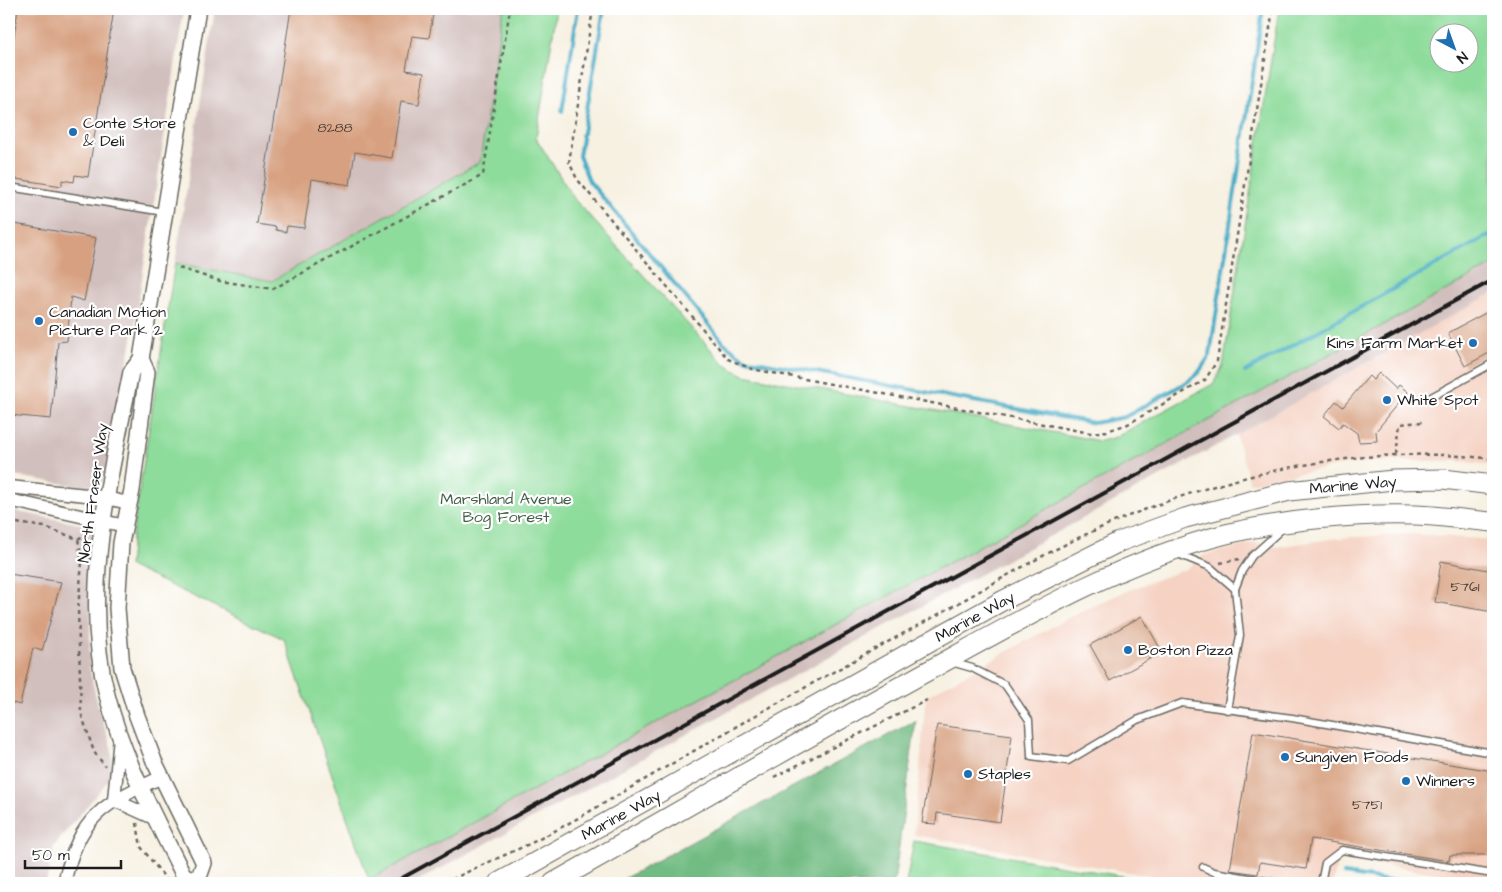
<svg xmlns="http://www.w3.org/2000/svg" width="1502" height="892" font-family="'Architects Daughter',sans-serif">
	<rect width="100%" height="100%" fill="#fff"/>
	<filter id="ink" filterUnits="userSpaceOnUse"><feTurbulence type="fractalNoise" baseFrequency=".02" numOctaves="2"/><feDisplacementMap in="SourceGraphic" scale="10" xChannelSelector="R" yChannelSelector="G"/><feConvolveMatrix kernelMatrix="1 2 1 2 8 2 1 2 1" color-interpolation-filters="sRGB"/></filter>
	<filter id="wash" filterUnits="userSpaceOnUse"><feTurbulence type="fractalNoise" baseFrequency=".0096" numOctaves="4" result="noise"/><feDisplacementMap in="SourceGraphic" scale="20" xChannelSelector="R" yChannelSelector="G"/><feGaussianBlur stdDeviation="1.12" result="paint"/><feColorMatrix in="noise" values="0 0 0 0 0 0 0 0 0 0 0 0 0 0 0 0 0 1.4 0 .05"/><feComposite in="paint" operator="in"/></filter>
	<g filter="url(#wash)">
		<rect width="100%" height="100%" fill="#f7f1e2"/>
		<g fill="#f5d2c2">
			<polygon points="1493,293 1493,465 1457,461 1382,461 1348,464 1250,483 1236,435"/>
			<polygon points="1413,534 1493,540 1493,882 1338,858 1333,883 1192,883 914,835 926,696 1070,617 1126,591 1186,569 1204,555 1254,543 1276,547 1338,538"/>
		</g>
		<g fill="#d1bfbd">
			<polygon points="9,9 184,9 134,330 105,474 101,482 91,488 9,475"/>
			<polygon points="215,9 503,9 480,162 272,281 175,263"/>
			<polygon points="1493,265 1493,293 1236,435 414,883 363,883"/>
			<polygon points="9,510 85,525 91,530 93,539 89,667 99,710 112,750 112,770 106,783 54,846 46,883 9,883"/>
		</g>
		<g fill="#8edc9b" stroke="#557c5c" fill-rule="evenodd">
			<path d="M503,9H557L536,138L575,200L725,365L744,375L1100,441L1116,437L1213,384L1223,366L1279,9H1493V265L369,880L284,639L129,566L132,537L175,263L272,281L480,162ZM1440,32H1470V62H1440Z"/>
			<polygon points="914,841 1163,883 906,883"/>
		</g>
		<polygon fill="#72bc83" stroke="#476c50" points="916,720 894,883 616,883"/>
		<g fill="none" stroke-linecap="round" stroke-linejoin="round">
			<g stroke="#47adc7" stroke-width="4">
				<polyline points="604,9 579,156 589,181 724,343 745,359 1094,423 1125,417 1187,382 1199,372 1210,355 1263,9"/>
				<polyline points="562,111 578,9"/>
				<polyline points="1245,372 1493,233"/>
				<polyline points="1344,874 1403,883"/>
			</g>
		</g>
		<g id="blocks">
			<g fill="#d7a080">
				<polygon points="18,9 114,9 88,177 75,175 74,182 62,180 62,186 9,178 9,69"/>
				<polygon points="291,9 434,9 429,38 412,36 406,70 424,73 419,104 401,101 392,158 355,152 350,185 312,179 304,228 287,226 286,232 276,230 276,227 257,224"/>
				<polygon points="9,223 96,238 84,301 71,297 67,341 58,342 51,419 9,415"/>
				<polygon points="1493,309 1493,351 1465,366 1448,333"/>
				<polygon points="1379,373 1396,389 1399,385 1408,392 1376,431 1377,441 1359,442 1357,433 1343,423 1339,428 1324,416 1336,401 1343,407 1369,376 1373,380"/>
				<polygon points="1441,561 1493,571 1493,612 1435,602"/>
				<polygon points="9,574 61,582 42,651 33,648 20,705 9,702"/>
				<polygon points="1142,616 1162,652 1110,681 1090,645"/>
				<polygon points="937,725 1012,735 1000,822 937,813 936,824 922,823"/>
				<polygon points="1253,732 1493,771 1493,855 1450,855 1449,861 1311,839 1306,869 1260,862 1258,874 1230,870"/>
			</g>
		</g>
	</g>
	<g filter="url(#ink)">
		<use href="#blocks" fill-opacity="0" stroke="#696761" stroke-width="1"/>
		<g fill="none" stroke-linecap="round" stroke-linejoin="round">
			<g stroke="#696761" stroke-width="9">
				<g id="service">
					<polyline points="9,187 164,212"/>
					<polyline points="1426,400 1493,363"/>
					<polyline points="1178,554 1210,567 1235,589"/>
					<polyline points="951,662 972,668 1005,685 1029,720 1031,756 1068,761 1137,720 1182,703 1292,718 1493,753"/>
					<polyline points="1227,710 1240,635 1235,589 1242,571 1252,556 1283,528"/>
					<polyline points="1203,867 1214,872 1278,883"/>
					<polyline points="1321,883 1325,863 1342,850 1493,874"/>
				</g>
			</g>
			<g stroke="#696761" stroke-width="15">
				<g id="minor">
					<polyline points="9,487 96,496 129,503"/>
					<polyline points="9,500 125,526"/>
					<polyline points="120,737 114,800 156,819"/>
					<path d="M64,883C80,816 102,804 162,777"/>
				</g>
			</g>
			<g stroke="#696761" stroke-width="18">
				<g id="tertiary">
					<path d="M198,9L141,359L131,372C111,474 80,592 107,695C123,758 155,818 184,876L198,880"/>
					<polyline points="141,359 147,372 132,490 121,543 117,608 122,668 137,716 154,761 204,863 198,880 200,883"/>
				</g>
			</g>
			<g stroke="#696761" stroke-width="21">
				<g id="primary">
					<polyline points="498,883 1002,601 1119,542 1185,518 1289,491 1393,480 1443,479 1493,485"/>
					<path d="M553,883C680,811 807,737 935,667C1027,616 1124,560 1226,534C1284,520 1357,513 1416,515C1442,516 1468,520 1493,522"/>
				</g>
			</g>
			<g stroke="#696761" stroke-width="2.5" stroke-dasharray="4 4" stroke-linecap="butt">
				<polyline points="593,9 569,162 577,179 728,359 752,369 1090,433 1107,431 1128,424 1205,380 1217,361 1273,9"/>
				<polyline points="179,268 220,281 273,289 483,175 510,9"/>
				<polyline points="1396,454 1400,424 1422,422"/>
				<polyline points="9,522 45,527 78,539 82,562 78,609 81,713 94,752 105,766"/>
				<polyline points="78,539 89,532"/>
				<polyline points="1220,563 1239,559"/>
				<polyline points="774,777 927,700"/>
				<polyline points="137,823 141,847 169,883"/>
				<path d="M445,883C479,865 515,852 549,834C592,811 633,786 675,762C760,712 845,665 932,618C984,589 1035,558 1089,533C1214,476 1356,442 1493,459"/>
			</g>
			<use href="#service" stroke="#fff" stroke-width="6"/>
			<use href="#minor" stroke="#fff" stroke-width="12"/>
			<use href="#tertiary" stroke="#fff" stroke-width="15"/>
			<use href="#primary" stroke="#fff" stroke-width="19"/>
			<polyline stroke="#1c1c1c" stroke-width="4" points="393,883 1493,280"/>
		</g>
	</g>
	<g fill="#1f6fb2" stroke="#fff" stroke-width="2">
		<circle cx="73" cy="132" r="5"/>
		<circle cx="39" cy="321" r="5"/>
		<circle cx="1473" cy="343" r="5"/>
		<circle cx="1387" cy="400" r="5"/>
		<circle cx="1128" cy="650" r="5"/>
		<circle cx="1285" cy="757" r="5"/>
		<circle cx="968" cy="774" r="5"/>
		<circle cx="1406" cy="781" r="5"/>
	</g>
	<g text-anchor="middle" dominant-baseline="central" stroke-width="4.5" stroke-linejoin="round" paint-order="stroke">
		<g font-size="14" fill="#4b3d35">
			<text x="335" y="128">8288</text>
			<text x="1465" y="587">5761</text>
			<text x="1367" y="805">5751</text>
		</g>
		<g font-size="16" fill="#1c1c1c" stroke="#fff" text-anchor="start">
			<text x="83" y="123">Conte Store<tspan x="83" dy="18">&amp; Deli</tspan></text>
			<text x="49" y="312">Canadian Motion<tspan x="49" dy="18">Picture Park 2</tspan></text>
			<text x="1463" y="343" text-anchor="end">Kins Farm Market</text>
			<text x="1397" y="400">White Spot</text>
			<text x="1138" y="650">Boston Pizza</text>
			<text x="1295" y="757">Sungiven Foods</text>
			<text x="978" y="774">Staples</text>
			<text x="1416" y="781">Winners</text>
		</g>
		<g font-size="16" fill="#1c1c1c" stroke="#fff">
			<text transform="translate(1353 485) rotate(-5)">Marine Way</text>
			<text transform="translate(93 493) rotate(-82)">North Fraser Way</text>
			<text transform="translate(975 617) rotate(-29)">Marine Way</text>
			<text transform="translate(621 815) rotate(-29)">Marine Way</text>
		</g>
		<g font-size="16" fill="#445f48" stroke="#fff">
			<text x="506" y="499">Marshland Avenue<tspan x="506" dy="18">Bog Forest</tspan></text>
		</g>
	</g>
	<rect width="1502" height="892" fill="none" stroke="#fff" stroke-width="30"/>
	<g transform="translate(1454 48) rotate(139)"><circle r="24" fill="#ffffff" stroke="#a4a4a4"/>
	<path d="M0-4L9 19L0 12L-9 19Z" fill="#1f6fb2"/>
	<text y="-8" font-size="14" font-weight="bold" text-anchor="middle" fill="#1c1c1c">N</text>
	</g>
	<path d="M25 860v8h96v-8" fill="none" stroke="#1c1c1c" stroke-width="2.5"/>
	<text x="32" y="860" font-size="15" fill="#1c1c1c" stroke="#ffffff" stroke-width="4" paint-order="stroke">50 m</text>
</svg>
